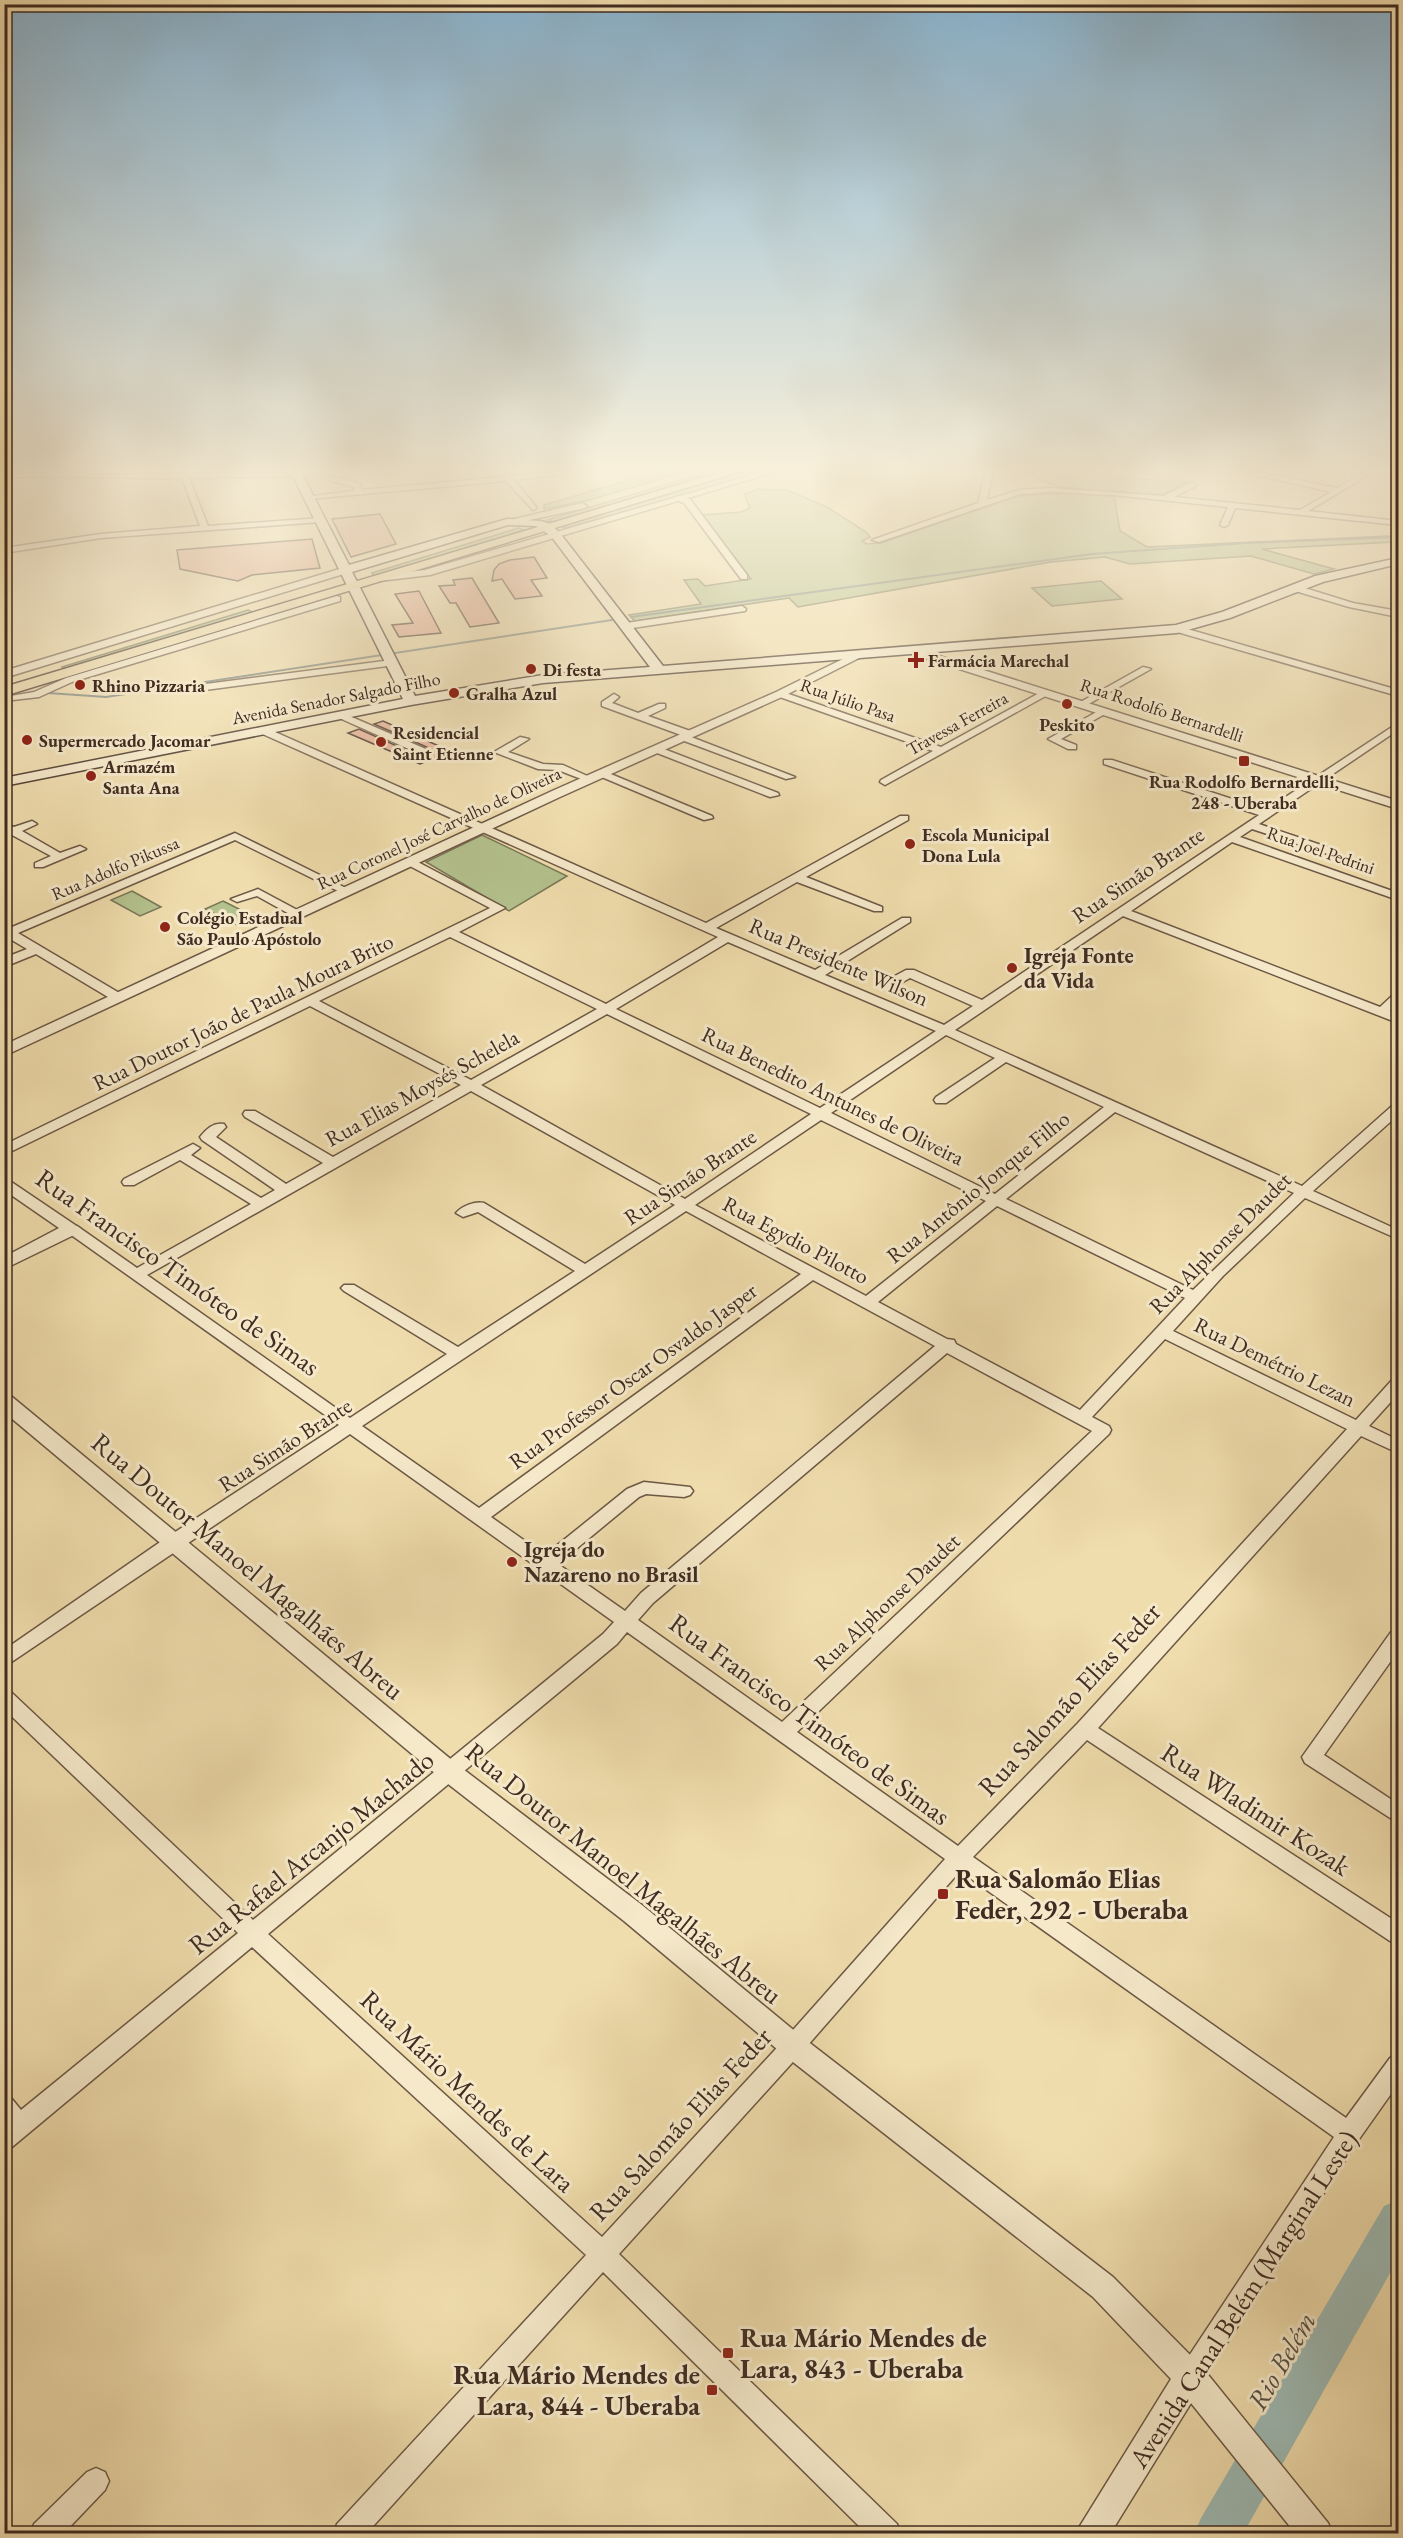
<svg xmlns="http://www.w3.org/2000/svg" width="1403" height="2538" font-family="'EB Garamond',serif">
	<rect width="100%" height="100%" fill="#f0ddad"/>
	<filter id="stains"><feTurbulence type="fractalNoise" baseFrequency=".00333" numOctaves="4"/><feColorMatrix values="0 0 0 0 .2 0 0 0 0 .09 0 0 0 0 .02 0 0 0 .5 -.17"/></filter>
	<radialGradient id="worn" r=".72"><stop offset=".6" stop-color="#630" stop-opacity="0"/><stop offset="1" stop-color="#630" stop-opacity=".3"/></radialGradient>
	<g fill="#b4c28e" stroke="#7a7758" stroke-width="1.5">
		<polygon points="663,470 692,470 589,500 544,509 544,505"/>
		<polygon points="715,470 727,470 555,523 547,520"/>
		<polygon points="748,470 771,470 566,528 560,526"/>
		<polygon points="1016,470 1112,470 1114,477 1186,482 1163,495 1060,487"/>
		<polygon points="758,489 787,490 827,507 866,532 870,537 862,541 867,544 881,543 1018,496 1067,493 1114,496 1120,531 1147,547 1389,536 1394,542 1262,549 1334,569 1314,574 1251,556 1130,564 1105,557 1051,562 798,607 789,598 635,621 629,615 701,604 684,580 698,579 705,586 751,579 702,515 741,512 750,508 744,494"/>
		<polygon points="519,528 526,531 374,577 372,573"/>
		<polygon points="1101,581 1122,599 1052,606 1032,588"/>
		<polygon points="248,610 255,613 66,669 62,667"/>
		<polygon points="482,835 567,876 509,911 426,862"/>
		<polygon points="132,891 161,907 140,916 111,900"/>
		<polygon points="223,901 255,917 237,925 205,909"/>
	</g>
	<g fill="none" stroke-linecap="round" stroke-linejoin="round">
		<g stroke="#78817a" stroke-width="2">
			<polyline points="631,617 1092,554 1246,543 1398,537"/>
			<polyline points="48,693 106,697 612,620"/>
		</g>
		<polygon fill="#9dbab4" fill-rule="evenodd" points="1398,2200 1398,2259 1243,2534 1194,2534 1201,2518 1384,2206"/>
	</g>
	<g fill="#eab297" stroke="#402c22" stroke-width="1.5">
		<polygon points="380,514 396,544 351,557 332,519"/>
		<polygon points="312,539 320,568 252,575 238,581 180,569 177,550"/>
		<polygon points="534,557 547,578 531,580 542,596 515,599 502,579 492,581 494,570 499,564 510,560"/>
		<polygon points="472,578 499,623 470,627 456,603 450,603 439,586 455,585 453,580"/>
		<polygon points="419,591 441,633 399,637 392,625 413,623 395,594"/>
		<polygon points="383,721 450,751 420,764 348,733 359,729 419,756 431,753 429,748 374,724"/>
	</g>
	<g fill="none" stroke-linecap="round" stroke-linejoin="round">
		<g stroke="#6c5845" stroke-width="3">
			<g id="minor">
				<polygon points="579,470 602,470 514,480 537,508 533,510 506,481 309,499 305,497 353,491 354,487 328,480 331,476 361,484 361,490"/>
				<polygon points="986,470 993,470 987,500 1019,490 1051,488 1164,496 1193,482 1196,486 1174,497 1300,510 1331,492 1235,470 1247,470 1337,488 1369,470 1377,470 1308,511 1398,521 1398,525 1235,508 1228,525 1224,527 1220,525 1228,507 1113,495 1051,492 1020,494 879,542 872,540 978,503"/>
				<path d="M62,471L112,475L297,472L300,476L189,478L208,526L321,518L325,520L321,522L101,538L4,553V548L101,534L200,526L182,478C122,479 64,475 4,478V474Z"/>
				<polygon points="677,496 690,499 747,575 747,579 741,579 684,503 677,500"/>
				<polygon points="1295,585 1353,603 1398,611 1398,617 1349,607 1292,590 1291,588"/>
				<polygon points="337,596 340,597 340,601 72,682 39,697 4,701 5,697 34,692 66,678"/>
				<polygon points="742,606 746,609 745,611 626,629 622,626 626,623"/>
				<polygon points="1177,626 1398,690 1398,696 1174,631 1174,627"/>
				<polygon points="392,660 395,661 395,665 190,692 185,689 190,686"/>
				<polygon points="1143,667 1151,669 1085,706 1077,704"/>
				<polygon points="780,691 941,747 1043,691 1051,693 885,785 880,782 881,780 933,751 777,696 775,694"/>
				<polygon points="614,694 619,697 612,703 638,713 659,704 665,704 665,708 648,716 693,732 694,734 691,737 795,777 786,779 679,739 678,737 681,735 602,706 602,702"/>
				<polygon points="1102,709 1110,711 1061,739 1076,745 1076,749 1068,749 1048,739"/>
				<polygon points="340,712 428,750 429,752 420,754 337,717 335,715"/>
				<path d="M1398,723V730L1259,824L1336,850V854H1328L1252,829L1240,837L1398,893V900L1232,842L1131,911L1380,1007L1394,994L1398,993V1003L1390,1011L1398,1015V1023L1123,916L955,1030L1302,1186L1393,1105L1398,1104V1115L1313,1191L1398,1230V1239L1305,1198L1223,1276L1173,1331L1356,1420L1392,1380L1398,1379V1394L1369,1426L1398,1440V1453L1361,1436L1098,1728L1398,1923V1943L1390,1941L1087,1740L973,1857L1346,2118L1390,2058L1398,2055V2084L1357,2142L1199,2386L1190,2390L1181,2386L1177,2377L1181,2368L1334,2137L960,1871L801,2053L619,2254L897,2524L900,2534H867L603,2272L366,2534H334L337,2524L586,2255L252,1947L12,2147L4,2150V2096L12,2099L21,2110L238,1933L4,1709V1690L11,1692L253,1920L603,1634L614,1622L350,1434L4,1667V1650L166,1538L339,1425L67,1232L65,1229L67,1226H77L137,1268L251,1204L180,1160L134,1185H124L122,1182L124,1179L193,1144L200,1148L191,1155L261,1198L275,1190L202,1140L200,1137C206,1129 214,1122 224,1124L226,1127L216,1137L286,1184L323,1163L245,1117L243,1114L245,1111H255L333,1157L461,1085L310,1006L4,1155V1145L490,908L406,864V860H414L505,908L459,932L606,1004L718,937L258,732V728H266L706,923L900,816H908V820L806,877L882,907V911H874L797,882L716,928L815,970L902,918H910V922L825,975L944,1025L973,1006L910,978L901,983H893V977L906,970H914L982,1000L1259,815L1104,764V760H1112L1266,810ZM450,937L597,1009L471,1080L319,1001ZM728,942L936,1031L820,1108L616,1009ZM607,1014L811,1114L685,1199L481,1085ZM946,1035L995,1058L936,1097L934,1100L936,1103H946L1006,1062L1104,1107L995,1194L831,1113ZM471,1091L675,1205L585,1264L484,1203C475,1201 462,1206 456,1213L463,1217L478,1212L575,1271L458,1347L354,1285H344L341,1288L344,1291L447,1354L350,1418L147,1275ZM1115,1112L1294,1193L1193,1290L1006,1199ZM821,1120L986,1201L866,1296L695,1205ZM997,1206L1185,1298L1080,1410L956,1344L954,1340L947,1339L878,1302ZM686,1211L801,1274L479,1508L362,1426ZM813,1280L935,1346L641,1593L625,1611L558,1564L639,1497L646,1494L684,1497L690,1495L693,1491L690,1487L644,1482L627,1489L545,1555L491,1517ZM1165,1339L1347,1429L1078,1723L958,1846L797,1732L1109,1434L1111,1430L1109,1426L1092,1417ZM947,1353L1092,1431L782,1722L638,1620L653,1603ZM627,1632L945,1859L785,2039L602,2237L268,1934L617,1644Z"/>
				<polygon points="520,737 529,739 508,752 543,764 563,765 594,779 589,782 558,770 538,769 494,752"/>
				<polygon points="656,746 778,793 779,795 770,797 652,751 651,749"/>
				<polygon points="601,770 712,816 713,818 704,820 597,775 596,773"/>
				<polygon points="32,821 37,824 22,831 60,853 80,846 86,849 43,867 35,867 35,863 51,856 12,835 4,836 4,823 14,827"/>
				<polygon points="235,833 352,891 346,894 342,893 235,840 18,933 121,994 121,1000 113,1000 36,954 4,967 4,958 27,949 5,936 5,930"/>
				<polygon points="258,889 301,912 303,914 297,917 293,916 257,896 237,902 231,899"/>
				<polygon points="1398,1630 1398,1651 1324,1755 1398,1804 1398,1823 1305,1763 1302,1757 1391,1632"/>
				<polygon points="96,2468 105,2472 109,2481 105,2490 63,2534 31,2534 34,2524 87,2472"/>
			</g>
		</g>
		<g stroke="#6c5845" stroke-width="3">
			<g id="tertiary">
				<polygon points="770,470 782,470 430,575 379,581 374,578 379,575 425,570"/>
				<polygon points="582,503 587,506 585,508 507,525 502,522"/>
				<polygon points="346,567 350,568 350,572 4,678 4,671"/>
				<polygon points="909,649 917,649 1398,801 1398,809 909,653"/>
				<polygon points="857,652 861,653 861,657 784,696 560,797 4,1056 4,1045 552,791 776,692"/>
				<polygon points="4,1177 81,1229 78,1233 4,1269 4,1257 59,1228 4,1190"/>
				<polygon points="4,1394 11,1396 459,1766 642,1905 802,2037 1113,2277 1201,2366 1328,2523 1333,2534 1296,2534 1191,2403 1110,2534 1075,2534 1171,2379 1093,2297 784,2055 624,1921 443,1780 4,1412"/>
			</g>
		</g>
		<g stroke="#402c22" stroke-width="3">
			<path id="secondary" d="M290,470H300L349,565L507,519L541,521L550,524L559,532L663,666L1176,625L1222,612L1315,576L1398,558V564L1323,582L1230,618L1177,633L543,683L411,705L4,786V778L403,699ZM508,525L536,526L551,536L650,667L543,675L415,696L352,572Z"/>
		</g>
		<g stroke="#402c22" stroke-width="3">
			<polygon id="trunk" points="728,470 745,470 4,696 4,687"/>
		</g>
		<use href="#minor" fill="#f5e9ca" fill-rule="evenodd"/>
		<use href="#tertiary" fill="#f5e9ca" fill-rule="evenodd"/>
		<use href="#secondary" fill="#f5e9ca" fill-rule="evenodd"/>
		<use href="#trunk" fill="#f0ddad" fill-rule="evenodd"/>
	</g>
	<linearGradient id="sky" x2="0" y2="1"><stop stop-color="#8ab6d3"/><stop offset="0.57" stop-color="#f8f0da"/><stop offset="1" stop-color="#f8f0da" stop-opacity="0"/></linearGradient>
	<rect width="1403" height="825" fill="url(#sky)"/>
	<g fill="#8f2418" stroke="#f5e9ca" stroke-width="2">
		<path d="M913 651h6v6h6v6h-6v6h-6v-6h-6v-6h6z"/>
		<circle cx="531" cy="669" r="6"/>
		<circle cx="80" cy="685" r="6"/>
		<circle cx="454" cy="693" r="6"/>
		<circle cx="1067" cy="704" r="6"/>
		<circle cx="27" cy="740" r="6"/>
		<circle cx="381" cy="742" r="6"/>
		<rect x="1238" y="755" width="12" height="12" rx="3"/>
		<circle cx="91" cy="776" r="6"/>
		<circle cx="910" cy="844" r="6"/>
		<circle cx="165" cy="927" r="6"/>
		<circle cx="1012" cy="968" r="6"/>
		<circle cx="512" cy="1562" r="6"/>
		<rect x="937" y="1888" width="12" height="12" rx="3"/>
		<rect x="722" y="2347" width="12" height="12" rx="3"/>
		<rect x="706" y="2384" width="12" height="12" rx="3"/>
	</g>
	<g text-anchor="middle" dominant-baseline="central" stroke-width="6" stroke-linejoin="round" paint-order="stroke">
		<g font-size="18" font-weight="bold" fill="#402c22" stroke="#f5e9ca" text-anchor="start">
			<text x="928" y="660">Farmácia Marechal</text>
			<text x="543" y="669">Di festa</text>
			<text x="92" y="685">Rhino Pizzaria</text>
			<text x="466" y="693">Gralha Azul</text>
			<text x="1067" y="724" text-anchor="middle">Peskito</text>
			<text x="393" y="732">Residencial<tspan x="393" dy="21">Saint Etienne</tspan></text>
			<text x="39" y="740">Supermercado Jacomar</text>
			<text x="103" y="766">Armazém<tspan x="103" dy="21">Santa Ana</tspan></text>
			<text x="1244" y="781" text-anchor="middle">Rua Rodolfo Bernardelli,<tspan x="1244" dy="21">248 - Uberaba</tspan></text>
			<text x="922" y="834">Escola Municipal<tspan x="922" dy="21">Dona Lula</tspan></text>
			<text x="177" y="917">Colégio Estadual<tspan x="177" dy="21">São Paulo Apóstolo</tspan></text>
		</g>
		<g font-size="18" fill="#402c22" stroke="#f5e9ca">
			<text transform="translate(336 698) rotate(-11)">Avenida Senador Salgado Filho</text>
			<text transform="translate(848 700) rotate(19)">Rua Júlio Pasa</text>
			<text transform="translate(1162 710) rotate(18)">Rua Rodolfo Bernardelli</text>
			<text transform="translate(957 723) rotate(-29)">Travessa Ferreira</text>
			<text transform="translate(439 828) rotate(-25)">Rua Coronel José Carvalho de Oliveira</text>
			<text transform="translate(1321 850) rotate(19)">Rua Joel Pedrini</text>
			<text transform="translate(115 868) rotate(-23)">Rua Adolfo Pikussa</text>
		</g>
		<g font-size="22" fill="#402c22" stroke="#f5e9ca">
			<text transform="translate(1138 875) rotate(-34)">Rua Simão Brante</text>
			<text transform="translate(839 962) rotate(23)">Rua Presidente Wilson</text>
			<text transform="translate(243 1012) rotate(-26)">Rua Doutor João de Paula Moura Brito</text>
			<text transform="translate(422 1088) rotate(-29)">Rua Elias Moysés Schelela</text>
			<text transform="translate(833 1096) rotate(26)">Rua Benedito Antunes de Oliveira</text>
			<text transform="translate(690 1177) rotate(-34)">Rua Simão Brante</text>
			<text transform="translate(978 1187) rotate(-39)">Rua Antônio Jonque Filho</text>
			<text transform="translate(796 1240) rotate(28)">Rua Egydio Pilotto</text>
			<text transform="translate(1220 1243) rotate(-45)">Rua Alphonse Daudet</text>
			<text transform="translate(1275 1362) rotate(26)">Rua Demétrio Lezan</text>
			<text transform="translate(633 1376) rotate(-36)">Rua Professor Oscar Osvaldo Jasper</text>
			<text transform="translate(285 1445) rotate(-33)">Rua Simão Brante</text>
			<text transform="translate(887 1602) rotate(-43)">Rua Alphonse Daudet</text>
		</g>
		<g font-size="22" font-weight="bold" fill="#402c22" stroke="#f5e9ca" text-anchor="start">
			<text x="1024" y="955">Igreja Fonte<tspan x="1024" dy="25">da Vida</tspan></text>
			<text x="524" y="1549">Igreja do<tspan x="524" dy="25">Nazareno no Brasil</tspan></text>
		</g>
		<g font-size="27" fill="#402c22" stroke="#f5e9ca">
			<text transform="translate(178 1272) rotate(35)">Rua Francisco Timóteo de Simas</text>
			<text transform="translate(248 1566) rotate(40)">Rua Doutor Manoel Magalhães Abreu</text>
			<text transform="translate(1069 1699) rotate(-47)">Rua Salomão Elias Feder</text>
			<text transform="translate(810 1719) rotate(36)">Rua Francisco Timóteo de Simas</text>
			<text transform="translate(1256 1809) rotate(33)">Rua Wladimir Kozak</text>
			<text transform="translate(311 1852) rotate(-39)">Rua Rafael Arcanjo Machado</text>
			<text transform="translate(624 1873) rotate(39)">Rua Doutor Manoel Magalhães Abreu</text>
			<text transform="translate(468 2091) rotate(43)">Rua Mário Mendes de Lara</text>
			<text transform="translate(680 2124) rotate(-47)">Rua Salomão Elias Feder</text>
			<text transform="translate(1243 2299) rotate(-57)">Avenida Canal Belém (Marginal Leste)</text>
		</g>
		<g font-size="27" font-weight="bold" fill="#402c22" stroke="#f5e9ca" text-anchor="start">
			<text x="955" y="1878">Rua Salomão Elias<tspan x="955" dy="31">Feder, 292 - Uberaba</tspan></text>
			<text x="740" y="2337">Rua Mário Mendes de<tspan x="740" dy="31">Lara, 843 - Uberaba</tspan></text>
			<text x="700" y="2374" text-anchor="end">Rua Mário Mendes de<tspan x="700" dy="31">Lara, 844 - Uberaba</tspan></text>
		</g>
		<g font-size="28" font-style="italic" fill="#575046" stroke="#f5e9ca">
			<text transform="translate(1281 2361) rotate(-60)">Rio Belém</text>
		</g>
	</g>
	<rect width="1403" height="2538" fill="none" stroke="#f0ddad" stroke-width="24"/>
	<rect x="6" y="6" width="1391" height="2526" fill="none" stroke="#402c22" stroke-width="3"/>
	<rect x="12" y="12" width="1379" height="2514" fill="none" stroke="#402c22" stroke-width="1.5"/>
	<rect width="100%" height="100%" filter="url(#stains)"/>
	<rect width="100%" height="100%" fill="url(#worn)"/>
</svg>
